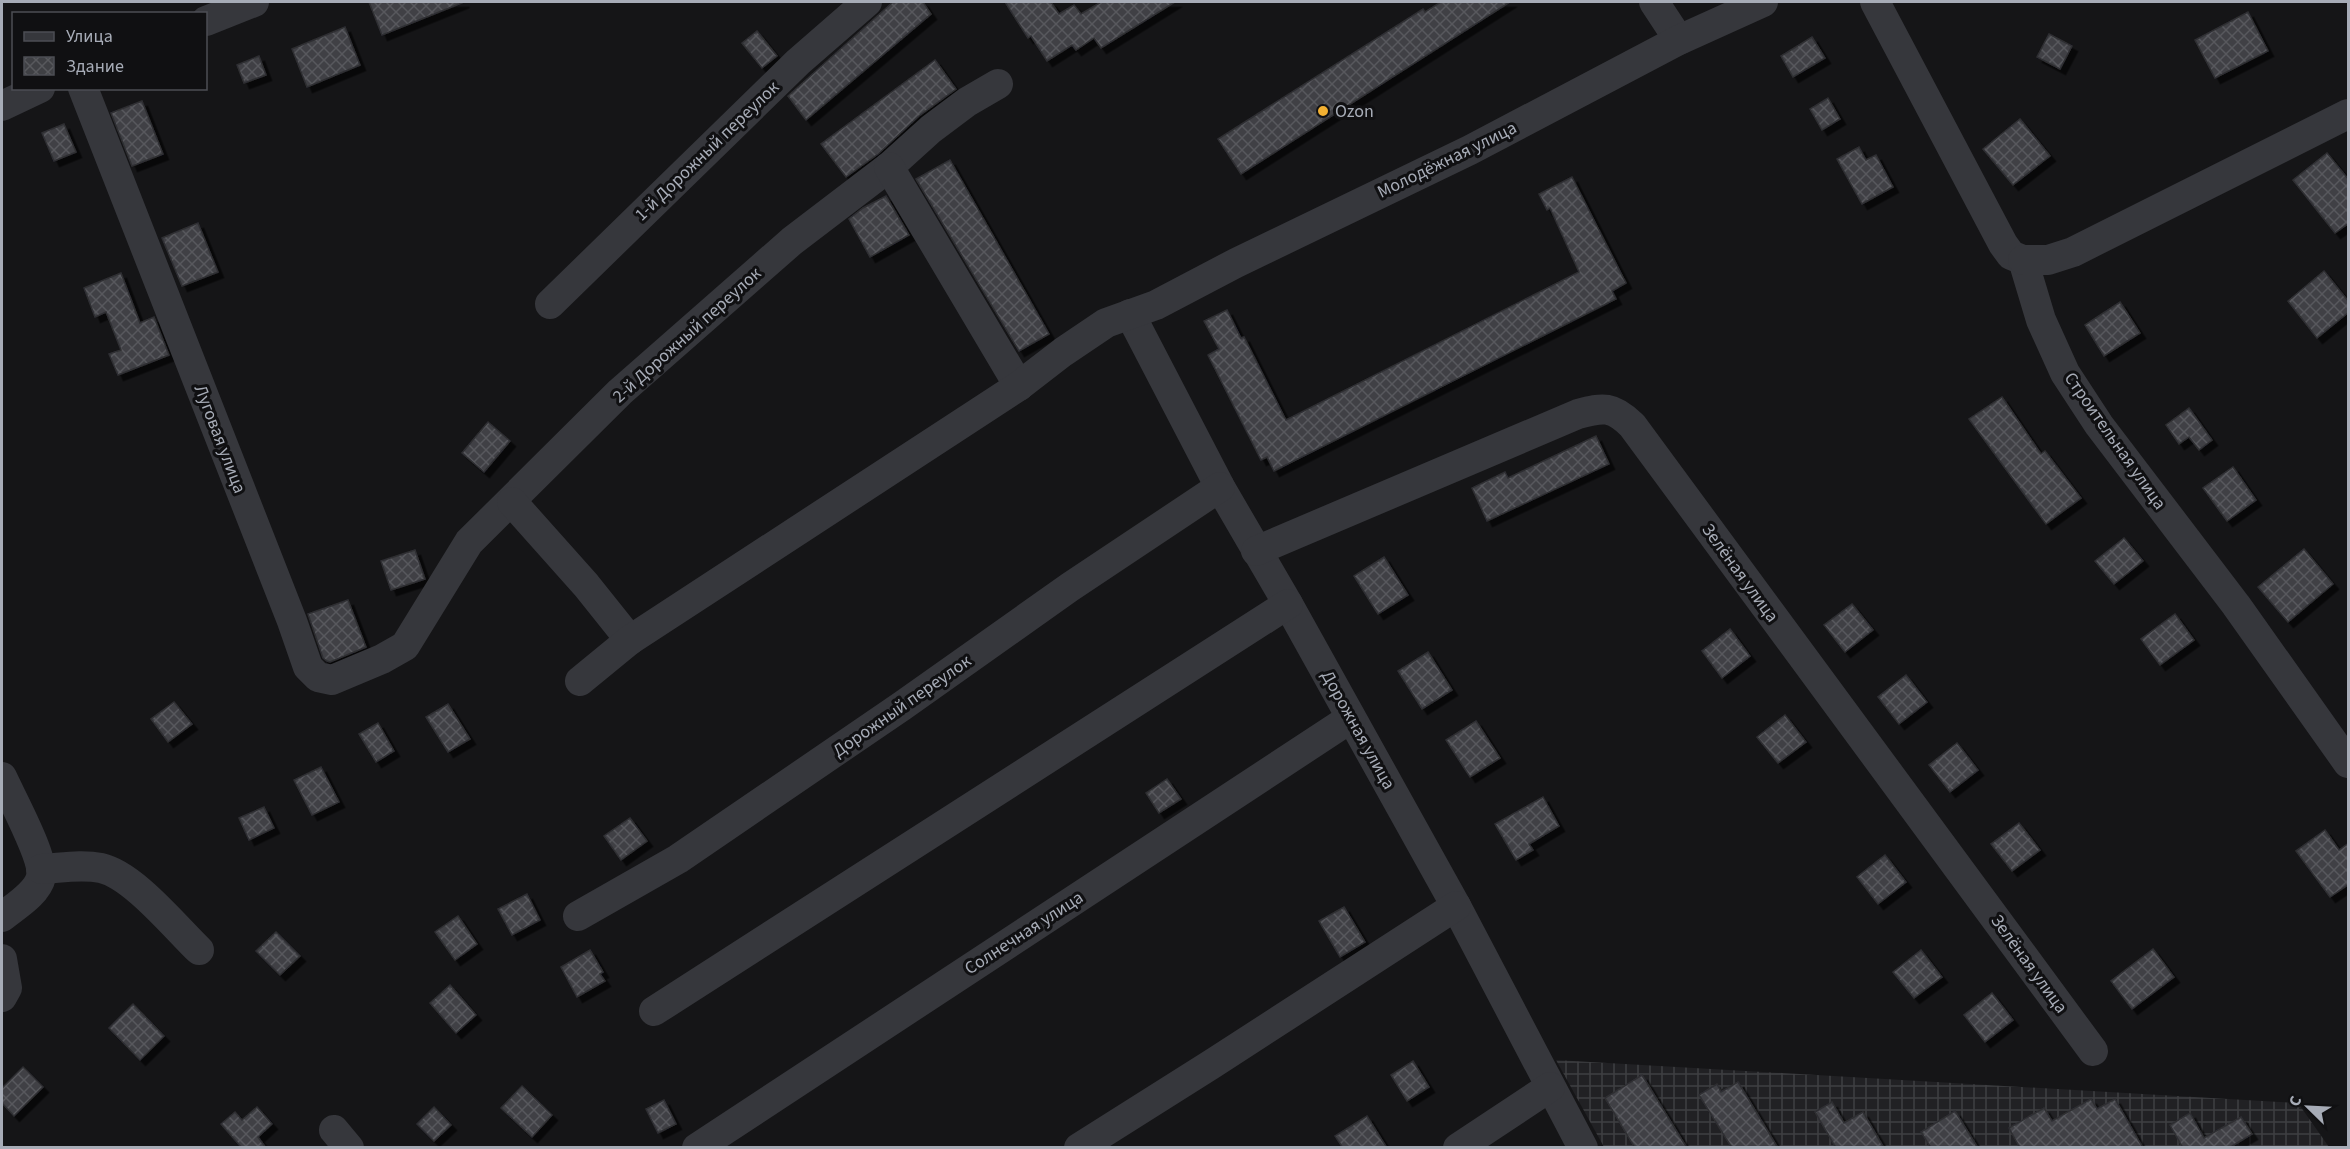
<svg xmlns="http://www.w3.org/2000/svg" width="2350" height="1149" font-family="'Source Sans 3',sans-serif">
	<defs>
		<pattern id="industrial-grid" width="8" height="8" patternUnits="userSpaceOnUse" patternTransform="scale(1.5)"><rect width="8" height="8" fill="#212124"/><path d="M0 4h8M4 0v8" fill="none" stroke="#3e3f42"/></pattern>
		<pattern id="building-cross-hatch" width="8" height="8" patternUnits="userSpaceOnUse" patternTransform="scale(1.5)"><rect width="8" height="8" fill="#3f4044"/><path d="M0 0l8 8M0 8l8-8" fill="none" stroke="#58595d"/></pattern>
		<filter id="shadow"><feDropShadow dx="5.5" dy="5.5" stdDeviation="0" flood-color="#0009"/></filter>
	</defs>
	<rect width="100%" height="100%" fill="#151517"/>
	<polygon fill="url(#industrial-grid)" points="1556,1060 2298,1103 2329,1147 1604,1147"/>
	<g fill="url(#building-cross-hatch)" stroke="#2f2f33" stroke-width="1.5" filter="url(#shadow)">
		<polygon points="369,2 464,2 382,35"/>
		<polygon points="893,2 923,2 931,14 806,120 788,96"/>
		<polygon points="1005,2 1051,2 1059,14 1074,5 1081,14 1101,2 1175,2 1101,48 1094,38 1076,50 1072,45 1047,61 1031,36 1028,38"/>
		<polygon points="1441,2 1510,2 1241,174 1218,139 1423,9 1425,12"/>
		<polygon points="2248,12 2268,51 2215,78 2195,40"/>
		<polygon points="345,27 360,65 307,87 292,49"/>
		<polygon points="757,31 777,56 762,68 742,43"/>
		<polygon points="2049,34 2072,46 2060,69 2037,57"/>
		<polygon points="1812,37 1825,58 1793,77 1781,56"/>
		<polygon points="259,56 266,75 244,83 237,65"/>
		<polygon points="935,60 956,89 919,116 878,154 846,177 821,144"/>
		<polygon points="1828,98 1840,119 1822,130 1810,109"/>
		<polygon points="142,101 163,154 132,166 111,113"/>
		<polygon points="2020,119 2050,156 2013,185 1983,149"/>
		<polygon points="64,124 76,152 54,161 42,133"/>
		<polygon points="1859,147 1866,160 1876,155 1893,187 1862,204 1837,159"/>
		<polygon points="2327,153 2349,180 2349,223 2335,233 2293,180"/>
		<polygon points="950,160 1049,334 1019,351 916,179"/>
		<polygon points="1572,177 1626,283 1612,291 1616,299 1274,471 1267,457 1261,460 1208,355 1219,349 1204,321 1227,310 1241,338 1244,337 1286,420 1579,272 1550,208 1547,210 1539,194"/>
		<polygon points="886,196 909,235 870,257 849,219 863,208"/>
		<polygon points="198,223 218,272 182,286 162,238"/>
		<polygon points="2324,271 2349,302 2349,312 2317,338 2288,301"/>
		<polygon points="121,273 140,323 154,317 169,355 118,375 109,354 121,350 106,312 95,317 84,288"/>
		<polygon points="2120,302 2140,333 2104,356 2085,325"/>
		<polygon points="2002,397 2041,454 2045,451 2081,498 2046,524 1969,419"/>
		<polygon points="2189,408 2212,440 2199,450 2189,437 2179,444 2166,425"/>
		<polygon points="488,422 510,441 484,472 462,453"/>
		<polygon points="1596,436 1609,464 1487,521 1472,488 1505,472 1508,478"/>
		<polygon points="2233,467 2256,500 2227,521 2203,488"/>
		<polygon points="2124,538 2143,561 2114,584 2095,561"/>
		<polygon points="2304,549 2333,584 2288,622 2258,587"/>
		<polygon points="415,550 425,579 391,590 381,561"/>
		<polygon points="1384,557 1408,595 1378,614 1354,576"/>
		<polygon points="348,600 366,647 330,662 327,661 323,658 308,614"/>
		<polygon points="1852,604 1873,630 1845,652 1824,625"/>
		<polygon points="2175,614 2194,640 2160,665 2141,639"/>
		<polygon points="1730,629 1750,656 1722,678 1702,651"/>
		<polygon points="1428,652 1452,690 1422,709 1398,671"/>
		<polygon points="1906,675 1927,702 1899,724 1878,697"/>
		<polygon points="174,702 192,724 168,742 151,719"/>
		<polygon points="448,704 470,739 448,752 426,717"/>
		<polygon points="1785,715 1806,742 1778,763 1757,737"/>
		<polygon points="1476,721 1500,758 1470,777 1446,740"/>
		<polygon points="378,723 394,751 376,762 359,734"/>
		<polygon points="1957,743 1978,770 1950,792 1929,765"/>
		<polygon points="321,767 339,802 312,815 294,780"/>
		<polygon points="1167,779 1181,799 1159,813 1146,793"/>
		<polygon points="1543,797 1559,826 1529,844 1533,850 1516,860 1495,824"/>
		<polygon points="264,807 274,828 249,840 239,818"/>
		<polygon points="630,818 647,841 621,860 604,836"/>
		<polygon points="2019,823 2040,850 2012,871 1991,844"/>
		<polygon points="2325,830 2339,850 2349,843 2349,884 2330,897 2296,851"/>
		<polygon points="1885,855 1906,882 1878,904 1857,877"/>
		<polygon points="527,894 540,920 512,935 498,909"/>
		<polygon points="1344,907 1365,942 1340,957 1319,921"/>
		<polygon points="458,916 477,944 455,960 435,932"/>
		<polygon points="276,932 300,956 280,975 256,951"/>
		<polygon points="2153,949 2174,977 2132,1009 2111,981"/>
		<polygon points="590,950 603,972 600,974 605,981 577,997 561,967"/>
		<polygon points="1921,950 1942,977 1914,998 1893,972"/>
		<polygon points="450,985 476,1015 456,1033 430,1003"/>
		<polygon points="1992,993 2013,1020 1985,1042 1964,1015"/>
		<polygon points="133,1004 164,1036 140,1060 109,1028"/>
		<polygon points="1413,1061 1429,1087 1407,1101 1391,1075"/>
		<polygon points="23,1067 43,1087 14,1116 2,1103 2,1088"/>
		<polygon points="1642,1075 1687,1148 1635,1148 1605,1098"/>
		<polygon points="1738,1082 1778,1148 1732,1148 1699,1095 1717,1084 1721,1092"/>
		<polygon points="522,1086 552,1115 532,1137 501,1108"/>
		<polygon points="2091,1099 2097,1109 2115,1099 2143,1148 2020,1148 2009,1128 2044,1108 2052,1121"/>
		<polygon points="664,1100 676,1124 658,1133 646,1109"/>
		<polygon points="1832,1102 1844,1123 1863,1112 1884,1148 1836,1148 1815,1112"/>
		<polygon points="257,1107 272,1124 258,1137 266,1148 242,1148 221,1124 235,1112 242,1120"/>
		<polygon points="434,1107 451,1125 434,1141 417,1124"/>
		<polygon points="1955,1111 1978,1148 1931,1148 1921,1132"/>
		<polygon points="2190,1113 2204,1138 2241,1117 2252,1134 2229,1148 2183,1148 2170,1125"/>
		<polygon points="1367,1116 1387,1148 1343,1148 1335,1136"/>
	</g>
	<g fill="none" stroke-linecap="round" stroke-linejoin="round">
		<g stroke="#36373c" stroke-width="30">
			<polyline points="1654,2 1679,40"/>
			<polyline points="1875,2 2003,244 2011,255 2023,260 2041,320 2065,373 2099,425 2236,605 2348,763"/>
			<polyline points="206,21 254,2"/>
			<polyline points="83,88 292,621 308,667 318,677 332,680 382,659 405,646 469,542 620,392 792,241 889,167 931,129 967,102 998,84"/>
			<polyline points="2,106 40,88"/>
			<polyline points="889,167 1019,386"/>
			<polyline points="2023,260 2048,260 2073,252 2348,114"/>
			<polyline points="550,304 798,62 867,2"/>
			<polyline points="1130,314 1220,487 1288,604 1456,906 1583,1148"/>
			<polyline points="512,502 586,585 630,640"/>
			<path d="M1256,551L1578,414C1604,407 1612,406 1632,425L2093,1051"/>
			<polyline points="580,681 630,640 1019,386 1063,352 1106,323 1156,305 1236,263 1470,150 1679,40 1763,2"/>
			<path d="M2,777C11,797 45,859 41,877C37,894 14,907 2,917"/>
			<path d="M41,869C61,868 81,864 101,868C133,875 175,927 199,950"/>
			<polyline points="578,916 678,859 902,706 1070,587 1220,487"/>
			<polyline points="2,959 7,988 2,997"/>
			<polyline points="654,1011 1288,604"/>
			<polyline points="334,1130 349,1148"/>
			<polyline points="697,1148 1351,718"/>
			<polyline points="1079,1148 1212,1064 1456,906"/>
			<polyline points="1458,1148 1550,1087"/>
		</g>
	</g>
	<circle fill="#f2b032" stroke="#101012" stroke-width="2" cx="1323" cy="111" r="6"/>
	<g text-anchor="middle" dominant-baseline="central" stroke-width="6" stroke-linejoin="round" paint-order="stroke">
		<g font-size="18" fill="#a7acb7" stroke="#101012" text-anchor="start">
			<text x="1335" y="111">Ozon</text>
		</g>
		<g font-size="18" fill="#a7acb7" stroke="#101012">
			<text transform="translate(707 151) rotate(-44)">1-й Дорожный переулок</text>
			<text transform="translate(1447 160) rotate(-26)">Молодёжная улица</text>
			<text transform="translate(687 335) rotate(-42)">2-й Дорожный переулок</text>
			<text transform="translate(220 439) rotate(69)">Луговая улица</text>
			<text transform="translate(2115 441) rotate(55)">Строительная улица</text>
			<text transform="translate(1740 573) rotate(54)">Зелёная улица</text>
			<text transform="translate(902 706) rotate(-35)">Дорожный переулок</text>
			<text transform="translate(1358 730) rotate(61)">Дорожная улица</text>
			<text transform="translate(1024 933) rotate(-33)">Солнечная улица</text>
			<text transform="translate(2029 964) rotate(54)">Зелёная улица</text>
		</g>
	</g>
	<rect width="2350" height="1149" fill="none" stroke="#a7acb7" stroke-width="6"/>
	<rect x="12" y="12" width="195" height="78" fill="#101012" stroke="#4c4e54" stroke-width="1.5"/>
	<rect x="24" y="32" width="30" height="9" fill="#36373c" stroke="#4c4e54" stroke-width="1.5"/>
	<text x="66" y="42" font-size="18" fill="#a7acb7">Улица</text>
	<rect x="24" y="57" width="30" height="18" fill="url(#building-cross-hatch)" stroke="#4c4e54" stroke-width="1.5"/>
	<text x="66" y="72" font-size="18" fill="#a7acb7">Здание</text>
	<g transform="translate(2308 1107) rotate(294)" stroke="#101012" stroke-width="4.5" paint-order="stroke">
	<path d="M0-4.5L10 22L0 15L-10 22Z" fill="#a7acb7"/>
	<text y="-9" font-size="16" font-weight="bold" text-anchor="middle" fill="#a7acb7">С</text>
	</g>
</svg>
